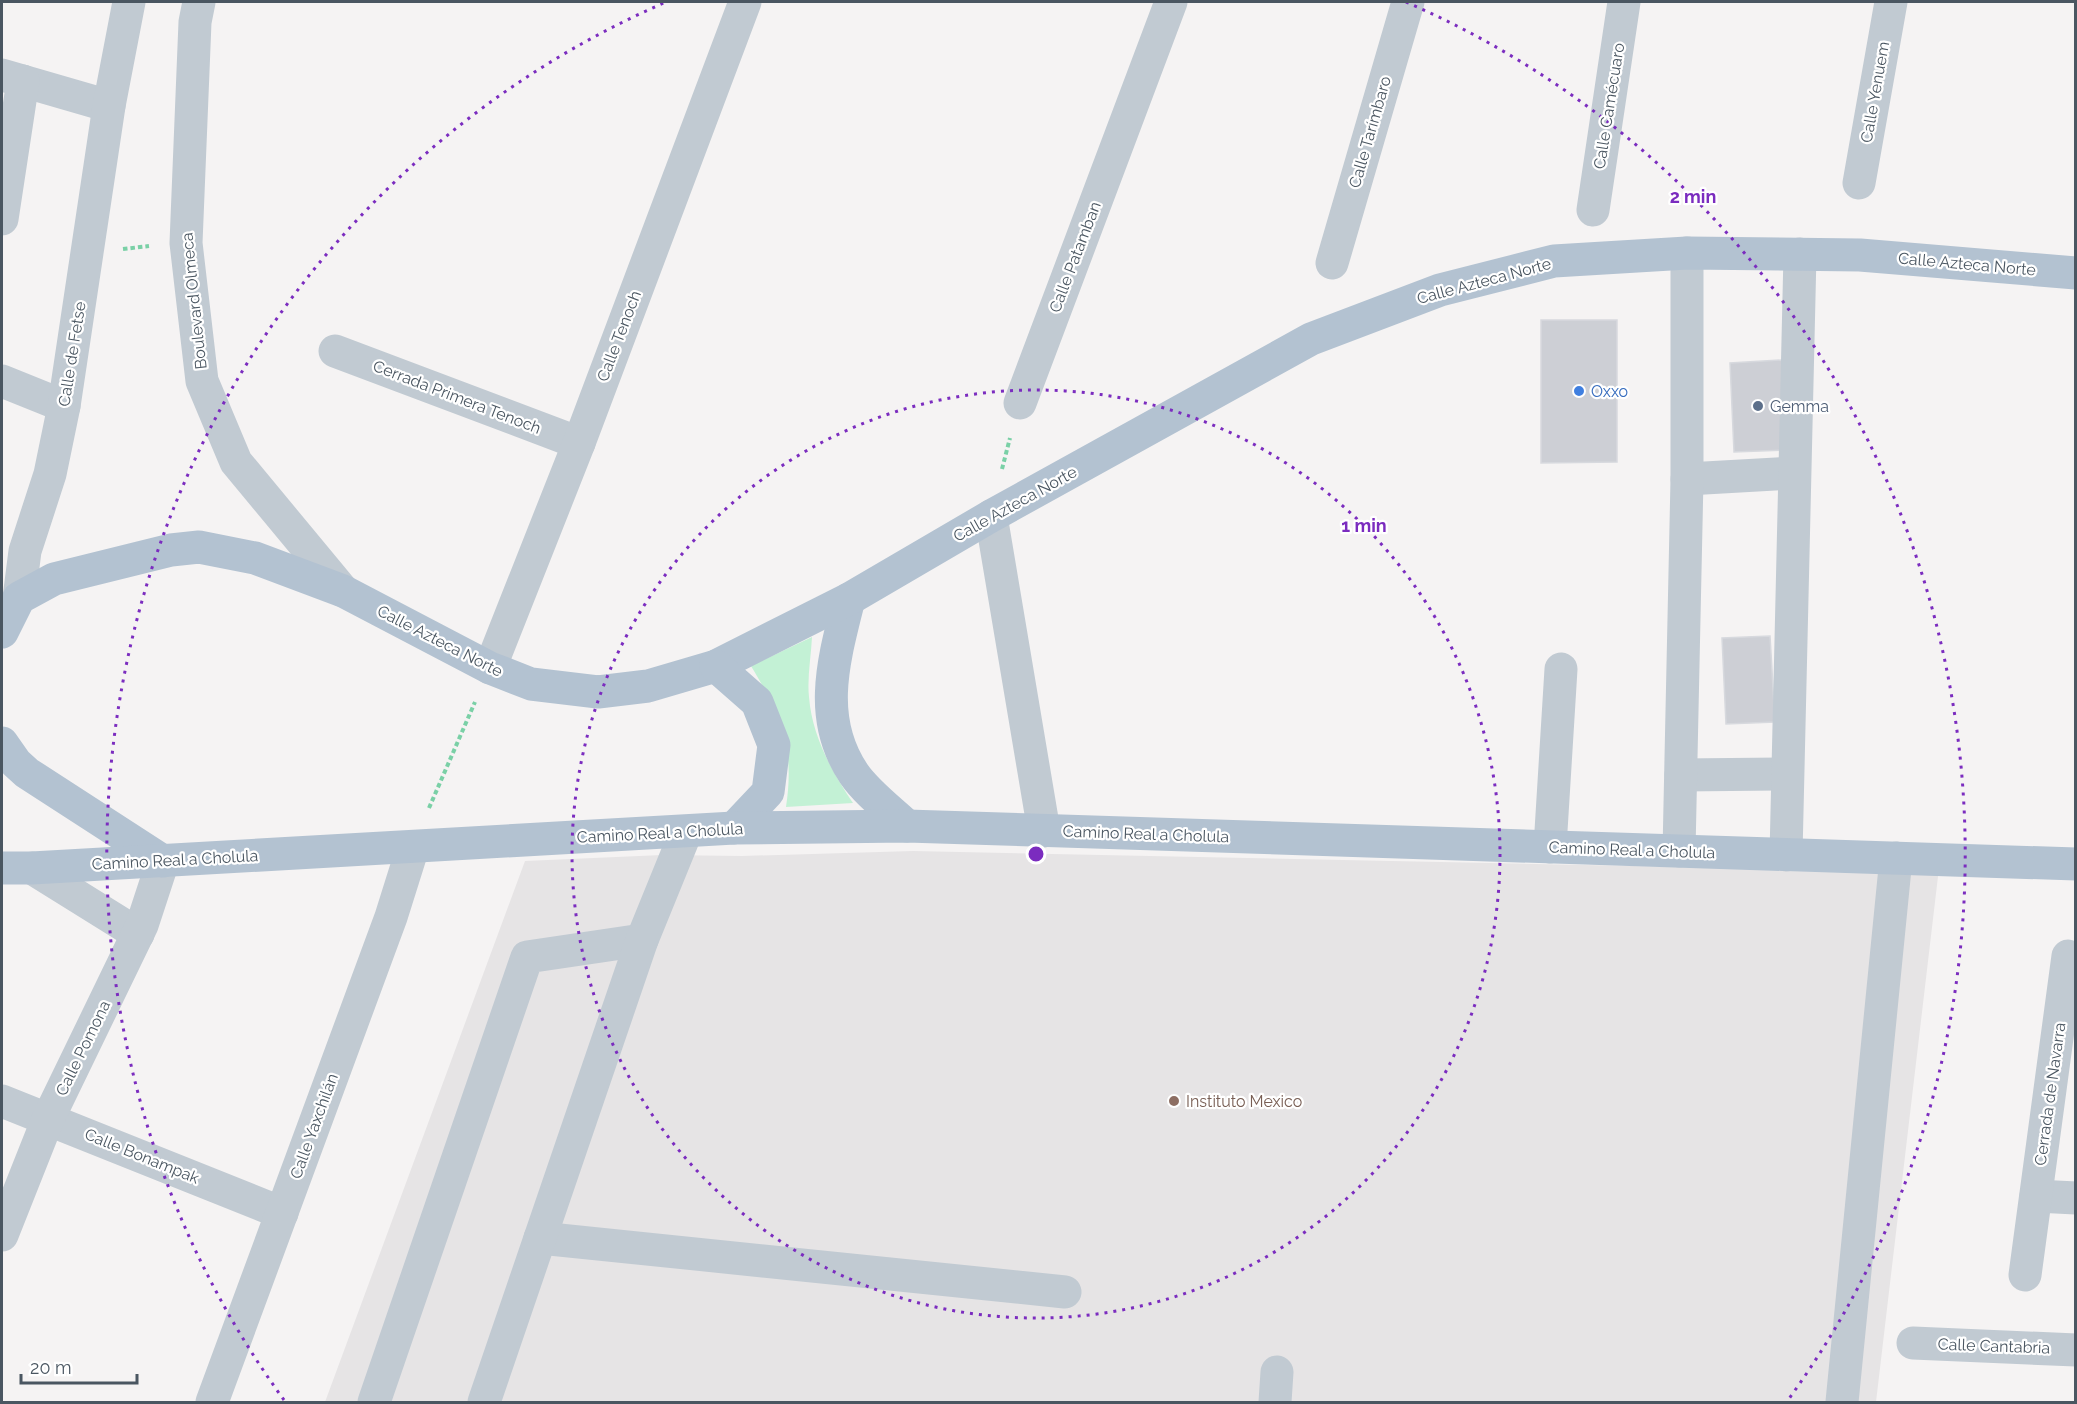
<svg xmlns="http://www.w3.org/2000/svg" width="2077" height="1404" font-family="Raleway,sans-serif">
	<rect width="100%" height="100%" fill="#f5f3f3"/>
	<polygon fill="#e6e4e5" points="913,851 1681,867 1939,868 1876,1402 325,1402 525,861 662,855 742,856"/>
	<path fill="#c3f1d5" d="M812,637C811,657 807,678 809,697C812,736 832,772 853,803L786,807C795,748 781,716 751,666Z"/>
	<g fill="#cdcfd5" stroke="#d7d9de" stroke-width="1.5">
		<polygon points="1541,320 1617,320 1617,462 1541,463"/>
		<polygon points="1782,360 1786,450 1734,452 1730,363"/>
		<polygon points="1770,636 1775,722 1726,724 1722,638"/>
	</g>
	<g fill="none" stroke-linecap="round" stroke-linejoin="round">
		<g stroke="#7ad0a6" stroke-width="4" stroke-dasharray="4.5 3" stroke-linecap="butt">
			<polyline points="123,249 149,246"/>
			<polyline points="1002,469 1010,438"/>
			<polyline points="429,808 475,702"/>
		</g>
		<g stroke="#c1cad2" stroke-width="33">
			<polyline points="199,2 195,22 186,243 202,381 236,462 343,591"/>
			<polyline points="2,75 109,106"/>
			<polyline points="1859,183 1891,2"/>
			<polyline points="1593,210 1624,2"/>
			<polyline points="2,219 23,81"/>
			<polyline points="1332,263 1408,2"/>
			<polyline points="335,351 579,443"/>
			<polyline points="2,381 64,406"/>
			<polyline points="1020,403 1171,2"/>
			<polyline points="1687,479 1793,473"/>
			<polyline points="991,516 1044,831"/>
			<polyline points="19,598 25,551 50,474 64,406 109,106 129,2"/>
			<polyline points="490,668 579,443 745,2"/>
			<polyline points="1681,775 1787,774"/>
			<polyline points="1550,847 1561,669"/>
			<polyline points="1679,851 1687,479 1687,253"/>
			<polyline points="1786,855 1800,254"/>
			<polyline points="32,868 138,934"/>
			<polyline points="2,1101 282,1213"/>
			<polyline points="2036,1196 2076,1198"/>
			<polyline points="2,1235 48,1119 142,925 163,861"/>
			<polyline points="540,1238 1065,1292"/>
			<polyline points="2025,1275 2068,956"/>
			<polyline points="1913,1343 2076,1350"/>
			<polyline points="212,1402 391,917 413,847"/>
			<polyline points="374,1402 527,957 642,940"/>
			<polyline points="484,1402 642,940 686,832"/>
			<polyline points="1275,1402 1277,1372"/>
			<polyline points="1842,1402 1896,858"/>
		</g>
		<g stroke="#b3c2d1" stroke-width="33">
			<path d="M849,599C834,659 816,718 854,774C867,793 890,810 907,826"/>
			<polyline points="2,632 19,598 54,579 171,550 199,547 255,558 343,591 490,668 531,684 598,692 648,686 716,666 849,599 991,516 1311,339 1440,290 1554,261 1687,253 1860,255 2076,273"/>
			<polyline points="716,666 757,702 774,745 768,792 734,828"/>
			<polyline points="2,743 16,763 27,773 163,861"/>
			<polyline points="2,868 32,868 734,828 907,826 2076,864"/>
		</g>
	</g>
	<g fill="none" stroke="#7b2cbf" stroke-width="3" stroke-dasharray="3 6">
		<circle cx="1036" cy="854" r="464"/>
		<path d="M284 1400A929 929 0 0 1 666 2M1406 2A929 929 0 0 1 1788 1400"/>
	</g>
	<circle fill="#3f7fe0" stroke="#fff" stroke-width="2" cx="1579" cy="391" r="6"/>
	<circle fill="#5c6f8a" stroke="#fff" stroke-width="2" cx="1758" cy="406" r="6"/>
	<circle fill="#8d6e63" stroke="#fff" stroke-width="2" cx="1174" cy="1101" r="6"/>
	<g text-anchor="middle" dominant-baseline="central" stroke-width="4.5" stroke-linejoin="round" paint-order="stroke">
		<g font-size="16" fill="#4a5661" stroke="#fff">
			<text transform="translate(1875 92) rotate(-80)">Calle Yenuem</text>
			<text transform="translate(1609 106) rotate(-81)">Calle Camécuaro</text>
			<text transform="translate(1370 132) rotate(-74)">Calle Tarímbaro</text>
			<text transform="translate(1075 257) rotate(-69)">Calle Patamban</text>
			<text transform="translate(1967 264) rotate(5)">Calle Azteca Norte</text>
			<text transform="translate(1484 281) rotate(-15)">Calle Azteca Norte</text>
			<text transform="translate(194 301) rotate(-96)">Boulevard Olmeca</text>
			<text transform="translate(619 336) rotate(-69)">Calle Tenoch</text>
			<text transform="translate(72 354) rotate(-81)">Calle de Fetse</text>
			<text transform="translate(457 397) rotate(21)">Cerrada Primera Tenoch</text>
			<text transform="translate(1015 504) rotate(-29)">Calle Azteca Norte</text>
			<text transform="translate(440 641) rotate(27)">Calle Azteca Norte</text>
			<text transform="translate(660 833) rotate(-3)">Camino Real a Cholula</text>
			<text transform="translate(1146 834) rotate(2)">Camino Real a Cholula</text>
			<text transform="translate(1632 850) rotate(2)">Camino Real a Cholula</text>
			<text transform="translate(175 860) rotate(-3)">Camino Real a Cholula</text>
			<text transform="translate(83 1048) rotate(-64)">Calle Pomona</text>
			<text transform="translate(2050 1094) rotate(-82)">Cerrada de Navarra</text>
			<text transform="translate(314 1126) rotate(-70)">Calle Yaxchilán</text>
			<text transform="translate(142 1156) rotate(22)">Calle Bonampak</text>
			<text transform="translate(1994 1346) rotate(2)">Calle Cantabria</text>
		</g>
		<g font-size="16" fill="#366cbe" stroke="#fff" text-anchor="start">
			<text x="1591" y="391">Oxxo</text>
		</g>
		<g font-size="16" fill="#4e5e75" stroke="#fff" text-anchor="start">
			<text x="1770" y="406">Gemma</text>
		</g>
		<g font-size="16" fill="#785e54" stroke="#fff" text-anchor="start">
			<text x="1186" y="1101">Instituto Mexico</text>
		</g>
	</g>
	<circle cx="1036" cy="854" r="9" fill="#7b2cbf" stroke="#fff" stroke-width="3"/>
	<g font-size="18" text-anchor="middle" font-weight="bold" fill="#7b2cbf" stroke="#fff" stroke-width="4.5" stroke-linejoin="round" paint-order="stroke">
		<text x="1693" y="203">2 min</text>
		<text x="1364" y="532">1 min</text>
	</g>
	<rect width="2077" height="1404" fill="none" stroke="#4a5661" stroke-width="6"/>
	<path d="M21 1374v9h116v-9" fill="none" stroke="#4a5661" stroke-width="3"/>
	<text x="30" y="1374" font-size="18" fill="#4a5661" stroke="#ffffff" stroke-width="4.5" paint-order="stroke">20 m</text>
</svg>
